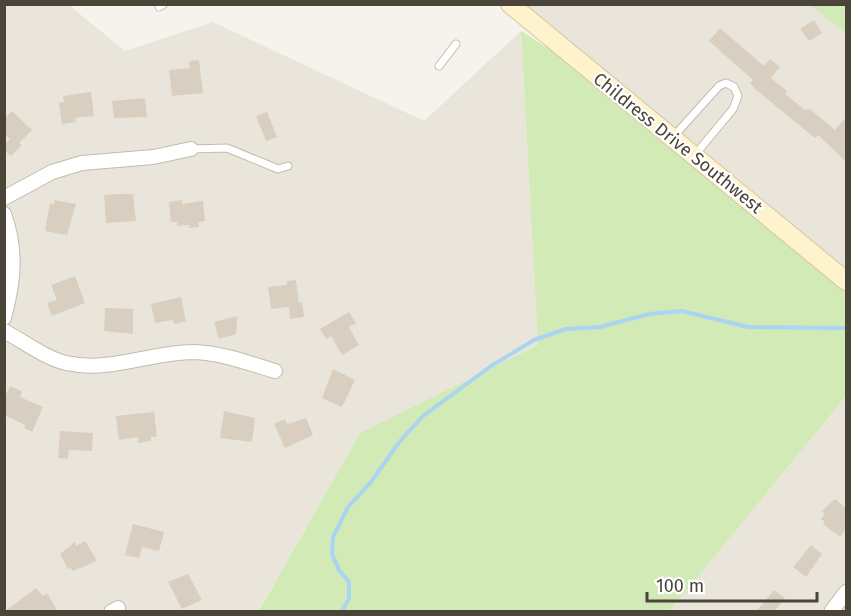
<svg xmlns="http://www.w3.org/2000/svg" width="851" height="616" font-family="'Fira Sans',sans-serif">
	<rect width="100%" height="100%" fill="#f6f3ec"/>
	<g fill="#eae5da">
		<polygon points="4,5 69,5 125,51 213,22 424,121 521,31 538,345 360,433 258,611 5,611"/>
		<polygon points="512,5 810,5 846,34 846,270"/>
		<polygon points="846,396 846,611 670,611"/>
	</g>
	<g fill="#d2eab5">
		<polygon points="810,5 846,5 846,34"/>
		<polygon points="521,31 659,119 846,270 846,396 670,611 258,612 360,433 538,345"/>
	</g>
	<g fill="none" stroke-linecap="round" stroke-linejoin="round">
		<polyline stroke="#a9d4f2" stroke-width="4" points="341,612 349,599 349,582 339,570 332,554 333,537 348,507 371,482 400,441 423,416 491,366 534,340 566,329 600,327 649,314 682,311 748,327 846,328"/>
	</g>
	<g fill="#d8cfc1">
		<polygon points="814,20 822,33 809,41 800,29"/>
		<polygon points="720,28 764,66 770,59 780,67 771,78 787,91 785,94 805,110 810,109 835,130 846,117 846,162 818,135 815,138 755,89 750,83 753,80 709,41"/>
		<polygon points="199,60 203,93 172,96 169,70 190,68 189,61"/>
		<polygon points="91,92 94,116 75,118 76,122 62,124 59,103 64,102 63,96"/>
		<polygon points="145,98 147,117 114,118 112,101"/>
		<polygon points="12,111 32,130 19,143 22,145 11,156 4,150 4,145 10,139 4,133 4,119"/>
		<polygon points="267,112 277,137 266,141 256,116"/>
		<polygon points="117,194 133,194 136,221 106,223 104,195"/>
		<polygon points="54,200 76,204 67,235 45,231 50,203 54,204"/>
		<polygon points="182,200 182,204 203,201 205,221 198,222 199,227 189,228 189,225 177,226 177,222 171,222 169,202"/>
		<polygon points="75,276 85,303 52,316 47,303 57,300 51,285"/>
		<polygon points="296,280 299,303 302,302 304,317 290,319 289,307 271,309 268,287 287,285 287,281"/>
		<polygon points="181,297 186,321 174,324 173,320 155,323 151,304"/>
		<polygon points="105,308 133,309 133,334 104,331"/>
		<polygon points="349,312 356,323 349,327 359,345 342,355 331,336 326,339 320,329"/>
		<polygon points="237,316 236,334 219,339 214,322"/>
		<polygon points="333,369 355,380 342,407 322,398"/>
		<polygon points="10,386 22,391 20,397 43,407 32,432 24,428 25,425 4,415 4,399"/>
		<polygon points="224,411 255,418 252,442 220,438"/>
		<polygon points="154,412 157,437 151,437 151,441 138,443 138,437 119,440 116,416"/>
		<polygon points="306,418 313,435 285,448 274,424 285,419 287,424"/>
		<polygon points="60,431 93,433 92,451 69,450 68,459 58,458"/>
		<polygon points="835,499 846,508 846,529 840,537 823,524 825,522 821,519 825,514 822,511"/>
		<polygon points="133,524 164,532 159,551 142,547 139,558 125,555"/>
		<polygon points="85,541 97,561 73,571 71,568 68,569 60,554 75,542 76,546"/>
		<polygon points="811,545 822,554 806,577 793,567"/>
		<polygon points="188,574 202,600 182,609 168,582"/>
		<polygon points="36,588 43,596 47,593 58,612 4,612"/>
		<polygon points="774,590 785,598 774,612 756,612"/>
	</g>
	<g fill="none" stroke-linecap="round" stroke-linejoin="round">
		<g stroke="#c2bbae" stroke-width="9">
			<g id="lane">
				<polyline points="159,7 164,4"/>
				<polyline points="439,66 456,44"/>
				<polyline points="674,136 719,86 726,83 734,87 738,96 733,109 694,156"/>
				<polyline points="191,149 227,148 278,169 288,166"/>
			</g>
		</g>
		<g stroke="#c2bbae" stroke-width="16">
			<g id="street">
				<polyline points="4,198 52,172 82,163 153,157 191,149"/>
				<path d="M4,214C17,250 14,281 4,318"/>
				<path d="M4,331C23,341 45,358 66,363C110,373 150,352 194,352C222,353 248,363 275,371"/>
				<polyline points="111,612 118,608"/>
				<polyline points="831,612 846,592"/>
			</g>
		</g>
		<g stroke="#d6c79b" stroke-width="20">
			<polyline id="secondary" points="510,4 846,281"/>
		</g>
		<use href="#lane" stroke="#fff" stroke-width="7"/>
		<use href="#street" stroke="#fff" stroke-width="14"/>
		<use href="#secondary" stroke="#fff3cd" stroke-width="18"/>
	</g>
	<g text-anchor="middle" dominant-baseline="central" stroke-width="4.5" stroke-linejoin="round" paint-order="stroke">
		<g font-size="18" fill="#4b4439" stroke="#fff">
			<text transform="translate(678 143) rotate(39)">Childress Drive Southwest</text>
		</g>
	</g>
	<rect width="851" height="616" fill="none" stroke="#4b4439" stroke-width="12"/>
	<path d="M647 592v9h170v-9" fill="none" stroke="#4b4439" stroke-width="3"/>
	<text x="656" y="592" font-size="18" fill="#4b4439" stroke="#ffffff" stroke-width="4.5" paint-order="stroke">100 m</text>
</svg>
